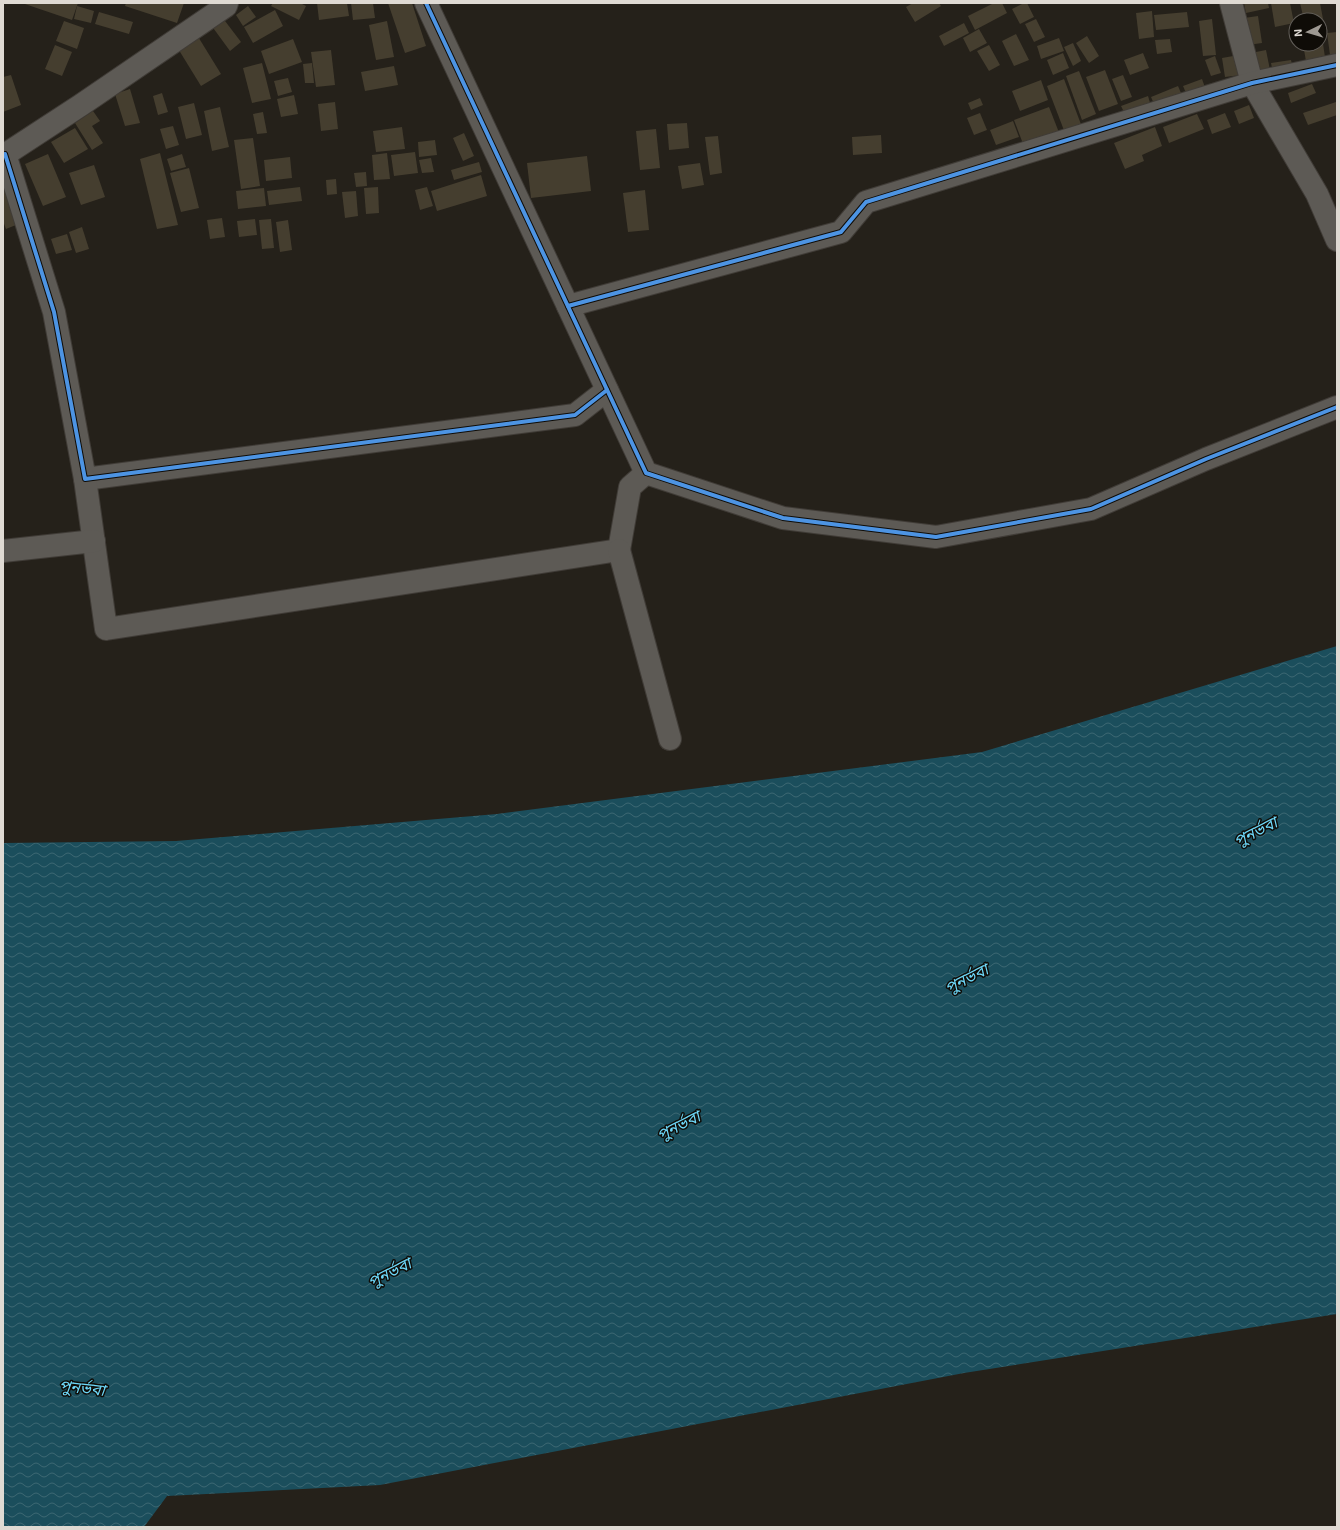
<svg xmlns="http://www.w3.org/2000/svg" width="1340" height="1530" font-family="'Exo 2','Noto Sans Bengali',sans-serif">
	<defs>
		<pattern id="water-waves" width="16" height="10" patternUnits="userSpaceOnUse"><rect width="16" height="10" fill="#1b4e5c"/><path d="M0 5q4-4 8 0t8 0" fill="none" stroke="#3c6772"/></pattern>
	</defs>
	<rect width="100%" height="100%" fill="#25211a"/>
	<polygon fill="url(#water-waves)" points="1337,646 1337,1314 964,1373 380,1485 167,1496 144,1527 3,1527 3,843 176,841 497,814 982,752"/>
	<g fill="#453e2f">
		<polygon points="22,3 78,3 72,20"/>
		<polygon points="126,3 184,3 177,23 125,6"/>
		<polygon points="273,3 300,3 306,6 299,20 271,6"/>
		<polygon points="317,3 347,3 349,16 319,20"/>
		<polygon points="351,3 373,3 375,18 353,20"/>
		<polygon points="388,3 412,3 426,46 405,53"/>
		<polygon points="913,3 939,3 941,6 915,22 906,7"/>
		<polygon points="994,3 1002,3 1007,13 975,30 968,16"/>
		<polygon points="1024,3 1027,3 1034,17 1020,24 1012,9"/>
		<polygon points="1244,3 1268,3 1269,8 1246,13"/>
		<polygon points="1271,3 1290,3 1294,23 1275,27"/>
		<polygon points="1300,3 1320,3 1323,19 1304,20"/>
		<polygon points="77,6 94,11 91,23 74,19"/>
		<polygon points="248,6 256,17 243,26 236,15"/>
		<polygon points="275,10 283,26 253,43 244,27"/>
		<polygon points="1152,11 1154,37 1139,39 1136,13"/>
		<polygon points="99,12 133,22 129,34 95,24"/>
		<polygon points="1187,12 1189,27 1156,30 1154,15"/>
		<polygon points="1258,16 1262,43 1248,45 1244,18"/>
		<polygon points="222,17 241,42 230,51 211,25"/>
		<polygon points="1036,19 1045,37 1034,42 1025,24"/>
		<polygon points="1212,19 1216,55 1203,56 1199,21"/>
		<polygon points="64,21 84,28 77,49 56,41"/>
		<polygon points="387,21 394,57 376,60 369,25"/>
		<polygon points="964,23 969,33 944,46 939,36"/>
		<polygon points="979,29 987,43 970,52 963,38"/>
		<polygon points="1337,32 1337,54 1330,55 1327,33"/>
		<polygon points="1016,34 1029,60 1014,66 1002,41"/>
		<polygon points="197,35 221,74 201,86 177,47"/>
		<polygon points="1087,36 1099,56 1089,63 1076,43"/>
		<polygon points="1322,37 1326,64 1307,67 1303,44 1320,44 1320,38"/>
		<polygon points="1059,38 1064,51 1041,59 1037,46"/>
		<polygon points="293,39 302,62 269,74 261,51"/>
		<polygon points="1170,39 1172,52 1157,54 1155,40"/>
		<polygon points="1073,43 1081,61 1073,66 1064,47"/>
		<polygon points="55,45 72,52 62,76 45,69"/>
		<polygon points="989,45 1000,65 989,71 977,51"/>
		<polygon points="331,50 335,85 316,87 311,52"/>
		<polygon points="1266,50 1271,75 1255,78 1251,53"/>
		<polygon points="1063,53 1069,68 1053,75 1047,60"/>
		<polygon points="1143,53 1149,68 1130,75 1124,60"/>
		<polygon points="1239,55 1241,75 1225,77 1222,58"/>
		<polygon points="1215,56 1221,73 1211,76 1205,60"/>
		<polygon points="1291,60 1293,69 1273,73 1271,63"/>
		<polygon points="262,63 271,99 252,103 243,68"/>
		<polygon points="312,63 314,83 305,83 303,64"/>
		<polygon points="394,66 398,85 365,91 361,72"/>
		<polygon points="1105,70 1118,104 1099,111 1086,77"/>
		<polygon points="1079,71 1096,114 1082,120 1066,76"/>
		<polygon points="11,75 21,105 3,112 3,77"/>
		<polygon points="1123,75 1132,97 1121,101 1112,79"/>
		<polygon points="288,78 292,92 278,96 274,81"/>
		<polygon points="1064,79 1082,127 1065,133 1047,86"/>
		<polygon points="1202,79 1207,93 1189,100 1183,86"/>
		<polygon points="1041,80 1048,100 1020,111 1012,91"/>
		<polygon points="1312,84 1316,93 1291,103 1288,93"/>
		<polygon points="1178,86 1184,100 1157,111 1151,97"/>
		<polygon points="130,89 140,123 125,126 115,94"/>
		<polygon points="162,93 168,112 158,115 153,96"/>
		<polygon points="294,95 298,114 281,117 277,99"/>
		<polygon points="1148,96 1151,106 1126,116 1121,106"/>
		<polygon points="980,98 983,105 971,110 968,103"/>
		<polygon points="335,102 338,129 321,131 318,104"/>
		<polygon points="1336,102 1337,115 1308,125 1303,113"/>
		<polygon points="194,103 202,135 186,139 178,107"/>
		<polygon points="1249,105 1254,118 1239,124 1234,111"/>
		<polygon points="220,107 229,147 212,151 204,111"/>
		<polygon points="1049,107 1060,135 1025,149 1014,120"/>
		<polygon points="93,111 100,121 92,126 103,143 92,150 75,123"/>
		<polygon points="263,112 267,133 257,134 253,114"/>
		<polygon points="980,113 987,130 974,135 967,118"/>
		<polygon points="1225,113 1231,127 1212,134 1207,120"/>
		<polygon points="1197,114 1204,129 1169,143 1163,127"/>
		<polygon points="1013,121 1019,137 996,145 990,130"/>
		<polygon points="687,123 689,148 669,150 667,124"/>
		<polygon points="173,126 179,145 166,149 160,129"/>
		<polygon points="402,127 405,149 376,152 373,131"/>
		<polygon points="1155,127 1162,146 1142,155 1144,161 1125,169 1114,143"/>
		<polygon points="75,128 88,149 64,163 51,142"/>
		<polygon points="656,129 660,168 640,170 636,131"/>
		<polygon points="464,133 474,156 463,161 453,138"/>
		<polygon points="881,135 882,153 853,155 852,137"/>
		<polygon points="718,136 722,173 710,175 705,137"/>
		<polygon points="253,138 260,186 241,189 234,140"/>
		<polygon points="435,140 437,155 419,157 418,142"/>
		<polygon points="415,152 418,173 394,176 391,155"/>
		<polygon points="160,153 178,225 157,229 140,159"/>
		<polygon points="387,153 390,179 374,180 372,155"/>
		<polygon points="48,154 66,197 43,206 25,164"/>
		<polygon points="182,154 186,167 171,171 167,159"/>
		<polygon points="587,156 591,191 531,198 527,163"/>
		<polygon points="290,157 292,178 266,181 264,160"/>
		<polygon points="431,158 434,172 422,173 419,160"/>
		<polygon points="479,162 482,172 454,180 451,170"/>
		<polygon points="700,163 704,185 682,189 678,166"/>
		<polygon points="94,165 105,197 81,205 69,173"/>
		<polygon points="189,168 199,208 181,212 170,173"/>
		<polygon points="366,172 367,186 356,187 354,173"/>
		<polygon points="481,175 487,196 437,211 431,191"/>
		<polygon points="3,178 21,223 6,229 3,221"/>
		<polygon points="336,179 337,194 327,195 326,180"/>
		<polygon points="300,187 302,201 269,205 267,191"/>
		<polygon points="378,187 379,213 366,214 364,188"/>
		<polygon points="427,187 433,206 420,210 415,190"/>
		<polygon points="264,188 266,206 238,209 236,191"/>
		<polygon points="645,190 649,230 628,232 623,193"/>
		<polygon points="356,191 358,216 345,218 342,192"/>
		<polygon points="222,218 225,237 210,239 207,220"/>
		<polygon points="255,219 257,235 239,237 237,221"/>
		<polygon points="271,219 274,248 262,249 259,220"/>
		<polygon points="288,220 292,250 280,252 276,222"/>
		<polygon points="82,227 89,249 76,253 69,232"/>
		<polygon points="67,234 72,250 56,254 51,239"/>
	</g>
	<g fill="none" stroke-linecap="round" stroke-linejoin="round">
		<g stroke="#403c37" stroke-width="24">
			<g id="minor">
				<polyline points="426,3 646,473 783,518 936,537 1091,509 1206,459 1337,407"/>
				<polyline points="1231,3 1252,83 1317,194 1337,240"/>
				<polyline points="5,154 54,312 85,479 575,415 607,390"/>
				<polyline points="3,156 81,105 226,6 227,3"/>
				<polyline points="568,306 841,232 866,202 1252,83 1337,65"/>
				<polyline points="85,479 106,629 619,550 630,487 646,473"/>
				<polyline points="619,550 670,739"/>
				<polyline points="3,551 94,541"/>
			</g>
		</g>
		<use href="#minor" stroke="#5d5a55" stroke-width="22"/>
		<g stroke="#0f0c07" stroke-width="6">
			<g id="cycleway">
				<polyline points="426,3 646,473 783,518 936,537 1091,509 1206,459 1337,407"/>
				<polyline points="5,154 54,312 85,479 575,415 607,390"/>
				<polyline points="568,306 841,232 866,202 1252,83 1337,65"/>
			</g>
		</g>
		<use href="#cycleway" stroke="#4d94e3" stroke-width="4"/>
	</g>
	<g text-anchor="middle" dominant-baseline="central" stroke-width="3" stroke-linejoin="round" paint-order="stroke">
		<g font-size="16" font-style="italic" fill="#6ed9fa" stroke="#0f0c07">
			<text transform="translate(1255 831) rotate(-27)">পুনর্ভবা</text>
			<text transform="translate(966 978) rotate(-27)">পুনর্ভবা</text>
			<text transform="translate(678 1125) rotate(-27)">পুনর্ভবা</text>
			<text transform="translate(389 1272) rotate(-27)">পুনর্ভবা</text>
			<text transform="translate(82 1387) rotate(6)">পুনর্ভবা</text>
		</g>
	</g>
	<rect width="1340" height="1530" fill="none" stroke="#dfdad3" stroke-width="8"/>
	<g transform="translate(1308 32) rotate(265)"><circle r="19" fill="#0f0c07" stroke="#625e59"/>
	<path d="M0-3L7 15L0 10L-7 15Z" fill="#9e9992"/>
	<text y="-6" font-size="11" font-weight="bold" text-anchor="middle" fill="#dfdad3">N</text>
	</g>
</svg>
